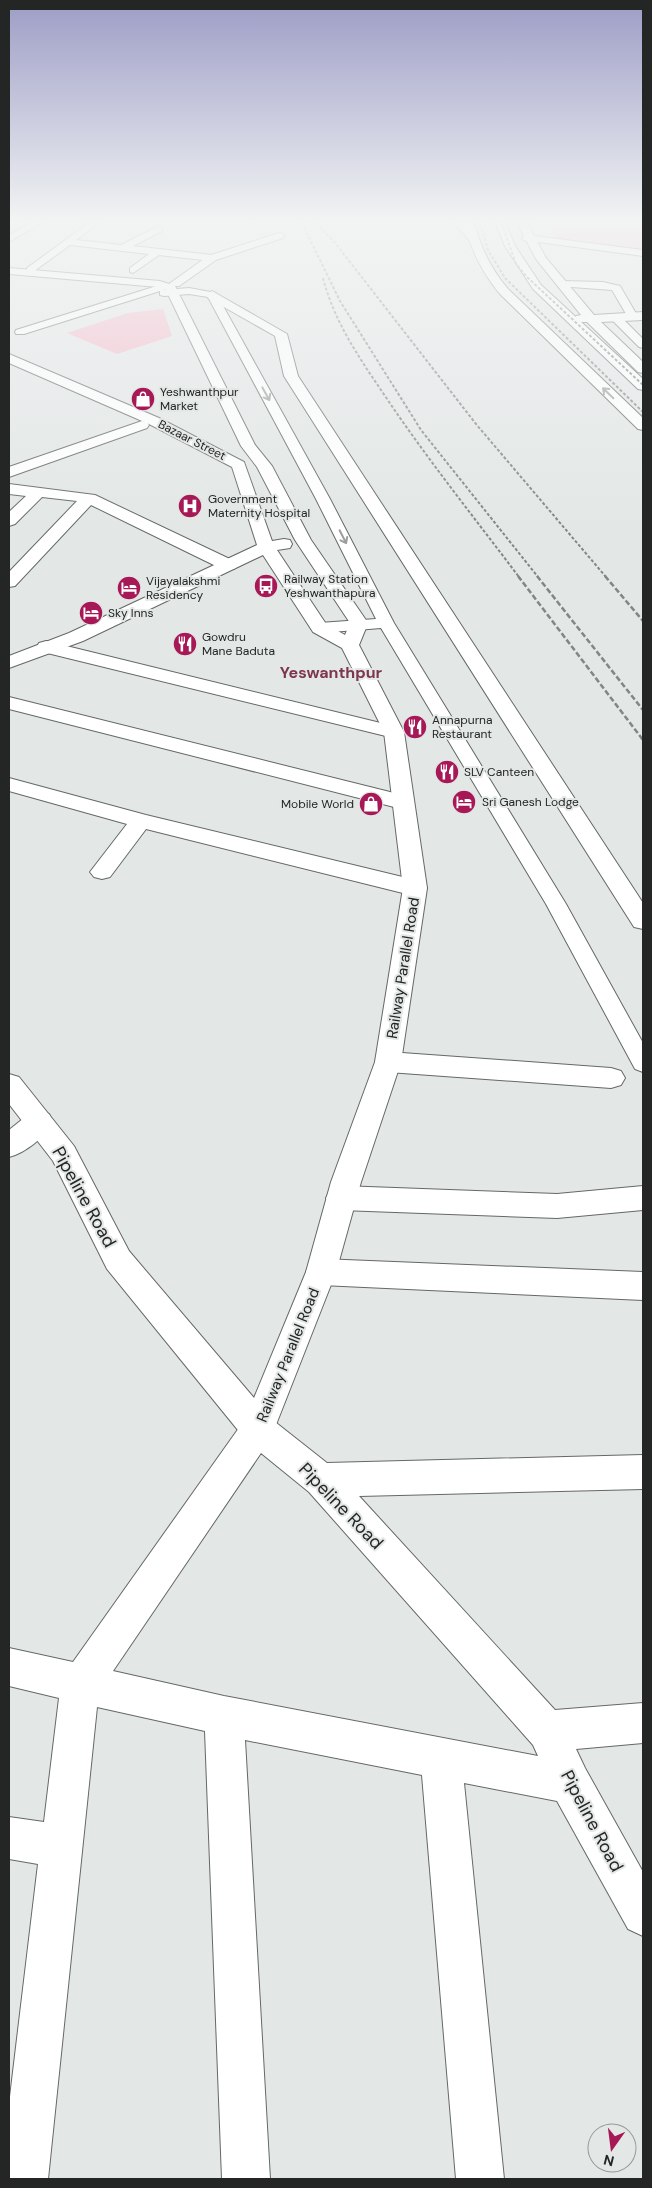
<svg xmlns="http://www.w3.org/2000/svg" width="652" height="2188" font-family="'DM Sans',sans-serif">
	<rect width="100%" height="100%" fill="#e3e7e6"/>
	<g fill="#f5b5c6">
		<polygon points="545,219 614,219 643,223 643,250 554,238"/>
		<polygon points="163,309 172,336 117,354 67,333 128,313"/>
	</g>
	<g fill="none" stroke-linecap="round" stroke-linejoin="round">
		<g stroke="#646866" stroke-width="2">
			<g id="lane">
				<polygon points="37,219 44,221 9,242 9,235"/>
				<polygon points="93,220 97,223 96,225 76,240 121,245 159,226 162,227 162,231 133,246 212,255 217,258 212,261 159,255 133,273 130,272 130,268 149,254 70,245 33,272 27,272 27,268"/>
				<polygon points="562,281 603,282 620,286 638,317 633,320 629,319 612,290 558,286 557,284"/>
				<polygon points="160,285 164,286 164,290 189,288 216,293 217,295 330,499 394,623 566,904 643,1043 643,1072 635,1069 546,904 381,628 319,633 313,631 311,628 313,625 319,623 376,619 316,499 208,297 189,294 164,296 160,295 160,291 24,334 16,334 15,332 16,330"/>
				<polygon points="615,314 619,315 643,339 643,348 639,347 611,319 610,317"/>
			</g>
		</g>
		<g stroke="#646866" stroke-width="2">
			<g id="street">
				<polygon points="279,233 283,234 284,236 283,238 216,260 179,286 171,286 169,284 208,256"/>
				<polygon points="527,235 643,250 643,256 523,240 522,238"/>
				<polygon points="212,291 287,334 298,376 643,903 643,929 634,927 284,376 275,336 208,298 206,295"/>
				<polygon points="142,421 147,422 149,425 147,428 9,477 9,467"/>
				<polygon points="9,484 95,495 234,561 237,565 234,569 222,569 91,505 15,586 9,587 9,572 77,501 42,497 15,524 9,526 9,512 26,496 9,494"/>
				<polygon points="46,641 401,728 404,732 401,736 394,738 39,651 37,647 39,643"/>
				<polygon points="9,697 410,797 413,802 410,807 402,809 9,709"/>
				<polygon points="9,778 146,815 415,880 423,883 427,888 423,893 415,896 146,829 110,877 102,879 94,877 90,872 127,824 9,791"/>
				<polygon points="388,1052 611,1068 621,1071 625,1078 621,1085 611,1088 388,1072 378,1069 375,1062 378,1055"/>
				<path d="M39,1111L49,1114L53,1122C45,1137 25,1153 9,1157V1130L29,1114Z"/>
				<polygon points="341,1186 557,1194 643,1186 643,1210 557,1218 341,1210 331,1207 326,1198 331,1189"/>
				<polygon points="321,1259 643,1272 643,1300 321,1285 310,1281 306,1272 310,1263"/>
				<path d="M258,1413L270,1418L327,1463L643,1455V1489L359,1496L555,1710L643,1703V1743L576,1749L585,1768L643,1872V1936L628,1929L557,1801L464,1783L504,2179H456L422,1775L245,1740L270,2179H222L205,1731L97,1707L48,2179H9V2105L38,1864L9,1859V1817L44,1822L59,1698L9,1686V1648L73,1662L246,1418ZM261,1453L309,1492L533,1745L538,1756L224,1696L113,1671Z"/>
			</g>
		</g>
		<g stroke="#646866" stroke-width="2">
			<g id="secondary">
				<polygon points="515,219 525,219 546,258 594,315 643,312 643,320 601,322 643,362 643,373 638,372 587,322 576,322 574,319 576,316 581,315 536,259"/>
				<polygon points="9,268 160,281 175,286 255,445 272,466 311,540 368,623 359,645 404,732 427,888 401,1062 361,1182 336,1272 270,1440 258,1445 246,1440 107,1269 53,1161 9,1104 9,1074 19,1077 74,1146 129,1251 254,1398 306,1272 331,1182 375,1062 403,888 384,732 342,648 313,632 263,555 83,641 9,668 9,656 69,633 257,545 232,467 149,424 9,363 9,354 159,418 244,462 272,541 284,539 290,540 292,544 290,548 277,550 326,624 345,635 350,623 295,540 257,467 241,446 166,290 158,287 9,274"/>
			</g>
		</g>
		<g stroke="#646866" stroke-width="2">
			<polygon id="primary" points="451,219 461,219 477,236 478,238 477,240 469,240"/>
		</g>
		<g stroke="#646866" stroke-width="2">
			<g id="highway">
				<path d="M463,219H473C480,246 490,268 508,289L643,418V430L638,429L500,294C481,271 470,248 463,219Z"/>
				<polygon points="494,219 504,219 515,246 541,285 643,379 643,390 638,389 533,289 505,246"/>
			</g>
		</g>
		<use href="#lane" fill="#fff" fill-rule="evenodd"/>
		<use href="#street" fill="#fff" fill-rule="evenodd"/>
		<use href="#secondary" fill="#fff" fill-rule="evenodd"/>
		<use href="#primary" fill="#fff" fill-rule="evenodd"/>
		<use href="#highway" fill="#fff" fill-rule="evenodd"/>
		<g stroke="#838685" stroke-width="2" stroke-dasharray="3 2" stroke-linecap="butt">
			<polyline points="300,219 340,301 421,430 538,577"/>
			<polyline points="313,219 336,244 476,424 606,577"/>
			<polyline points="479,219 488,250 505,278 643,412"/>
			<polyline points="500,219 516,264 527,277 643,385"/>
			<path d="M323,278C334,321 358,356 383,393C425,456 473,516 519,577"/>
		</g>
		<g stroke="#838685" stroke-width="2.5" stroke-dasharray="5.5 2.5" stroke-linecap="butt">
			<polyline points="518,576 643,740"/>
			<polyline points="537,576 643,710"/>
			<polyline points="605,576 643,621"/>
		</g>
	</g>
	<defs><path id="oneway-shaft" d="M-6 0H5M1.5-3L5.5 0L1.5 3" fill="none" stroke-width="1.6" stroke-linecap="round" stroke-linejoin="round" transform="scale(1.25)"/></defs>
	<g stroke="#9c9d9d">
		<use href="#oneway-shaft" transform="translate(608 393) rotate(-136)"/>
		<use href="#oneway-shaft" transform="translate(266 394) rotate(61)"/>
		<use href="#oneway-shaft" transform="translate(343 537) rotate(63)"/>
	</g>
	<linearGradient id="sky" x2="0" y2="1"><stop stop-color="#9d9dc6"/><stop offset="0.42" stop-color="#f2f4f4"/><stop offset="1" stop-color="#f2f4f4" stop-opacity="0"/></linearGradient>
	<rect width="652" height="525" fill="url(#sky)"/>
	<defs>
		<g id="shop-disc" transform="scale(1.25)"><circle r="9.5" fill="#a71856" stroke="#e3e7e6"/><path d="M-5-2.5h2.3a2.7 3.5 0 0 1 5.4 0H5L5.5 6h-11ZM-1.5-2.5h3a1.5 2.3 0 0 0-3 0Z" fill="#fff"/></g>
		<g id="hospital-disc" transform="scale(1.25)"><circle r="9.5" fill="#a71856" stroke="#e3e7e6"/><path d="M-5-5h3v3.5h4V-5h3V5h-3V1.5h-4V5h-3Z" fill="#fff"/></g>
		<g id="bus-disc" transform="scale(1.25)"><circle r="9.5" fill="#a71856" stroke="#e3e7e6"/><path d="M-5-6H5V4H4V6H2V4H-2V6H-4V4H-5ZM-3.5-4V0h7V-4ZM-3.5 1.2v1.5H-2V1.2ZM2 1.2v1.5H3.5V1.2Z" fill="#fff"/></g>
		<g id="hotel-disc" transform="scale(1.25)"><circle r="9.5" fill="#a71856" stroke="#e3e7e6"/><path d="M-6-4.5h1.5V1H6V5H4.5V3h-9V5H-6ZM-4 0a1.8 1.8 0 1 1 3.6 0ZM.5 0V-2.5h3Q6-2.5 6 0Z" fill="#fff"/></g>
		<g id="restaurant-disc" transform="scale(1.25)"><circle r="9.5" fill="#a71856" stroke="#e3e7e6"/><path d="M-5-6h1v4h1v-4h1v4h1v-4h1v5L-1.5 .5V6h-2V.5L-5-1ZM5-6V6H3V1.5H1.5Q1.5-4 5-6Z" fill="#fff"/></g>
	</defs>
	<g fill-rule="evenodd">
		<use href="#shop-disc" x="143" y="399"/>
		<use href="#hospital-disc" x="190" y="506"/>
		<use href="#bus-disc" x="266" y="586"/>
		<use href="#hotel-disc" x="129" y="588"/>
		<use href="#hotel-disc" x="91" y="613"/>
		<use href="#restaurant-disc" x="185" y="644"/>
		<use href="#restaurant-disc" x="415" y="727"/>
		<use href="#restaurant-disc" x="447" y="772"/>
		<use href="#hotel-disc" x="464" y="802"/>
		<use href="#shop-disc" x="371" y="804"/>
	</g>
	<g text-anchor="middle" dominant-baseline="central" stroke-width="4" stroke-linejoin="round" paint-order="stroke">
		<g font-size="12" fill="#242625" stroke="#e3e7e6" text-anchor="start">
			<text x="160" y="392">Yeshwanthpur<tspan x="160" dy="14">Market</tspan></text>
			<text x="208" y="499">Government<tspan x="208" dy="14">Maternity Hospital</tspan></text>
			<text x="284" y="579">Railway Station<tspan x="284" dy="14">Yeshwanthapura</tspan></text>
			<text x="146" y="581">Vijayalakshmi<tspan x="146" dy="14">Residency</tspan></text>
			<text x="108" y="613">Sky Inns</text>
			<text x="202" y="637">Gowdru<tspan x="202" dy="14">Mane Baduta</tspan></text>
			<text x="432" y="720">Annapurna<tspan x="432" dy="14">Restaurant</tspan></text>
			<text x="464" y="772">SLV Canteen</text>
			<text x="482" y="802">Sri Ganesh Lodge</text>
			<text x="354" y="804" text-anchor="end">Mobile World</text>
		</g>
		<g font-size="12" fill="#242625" stroke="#e3e7e6">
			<text transform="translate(192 440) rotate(27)">Bazaar Street</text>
		</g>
		<g font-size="15" fill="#242625" stroke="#e3e7e6">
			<text transform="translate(403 968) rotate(-81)">Railway Parallel Road</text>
			<text transform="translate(288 1355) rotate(-68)">Railway Parallel Road</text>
		</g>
		<g font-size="16" font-weight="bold" fill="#7d374d" stroke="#e3e7e6">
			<text x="331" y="672">Yeswanthpur</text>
		</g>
		<g font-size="18" fill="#242625" stroke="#e3e7e6">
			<text transform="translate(84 1197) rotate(61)">Pipeline Road</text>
			<text transform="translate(341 1506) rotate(46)">Pipeline Road</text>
			<text transform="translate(592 1821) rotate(62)">Pipeline Road</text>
		</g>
	</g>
	<rect width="652" height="2188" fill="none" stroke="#242625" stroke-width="20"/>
	<g transform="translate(612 2148) rotate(194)"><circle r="24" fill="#e3e7e6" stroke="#979a99"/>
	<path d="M0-4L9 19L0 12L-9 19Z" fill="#a71856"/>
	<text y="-8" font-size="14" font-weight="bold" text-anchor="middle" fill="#242625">N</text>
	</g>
</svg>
